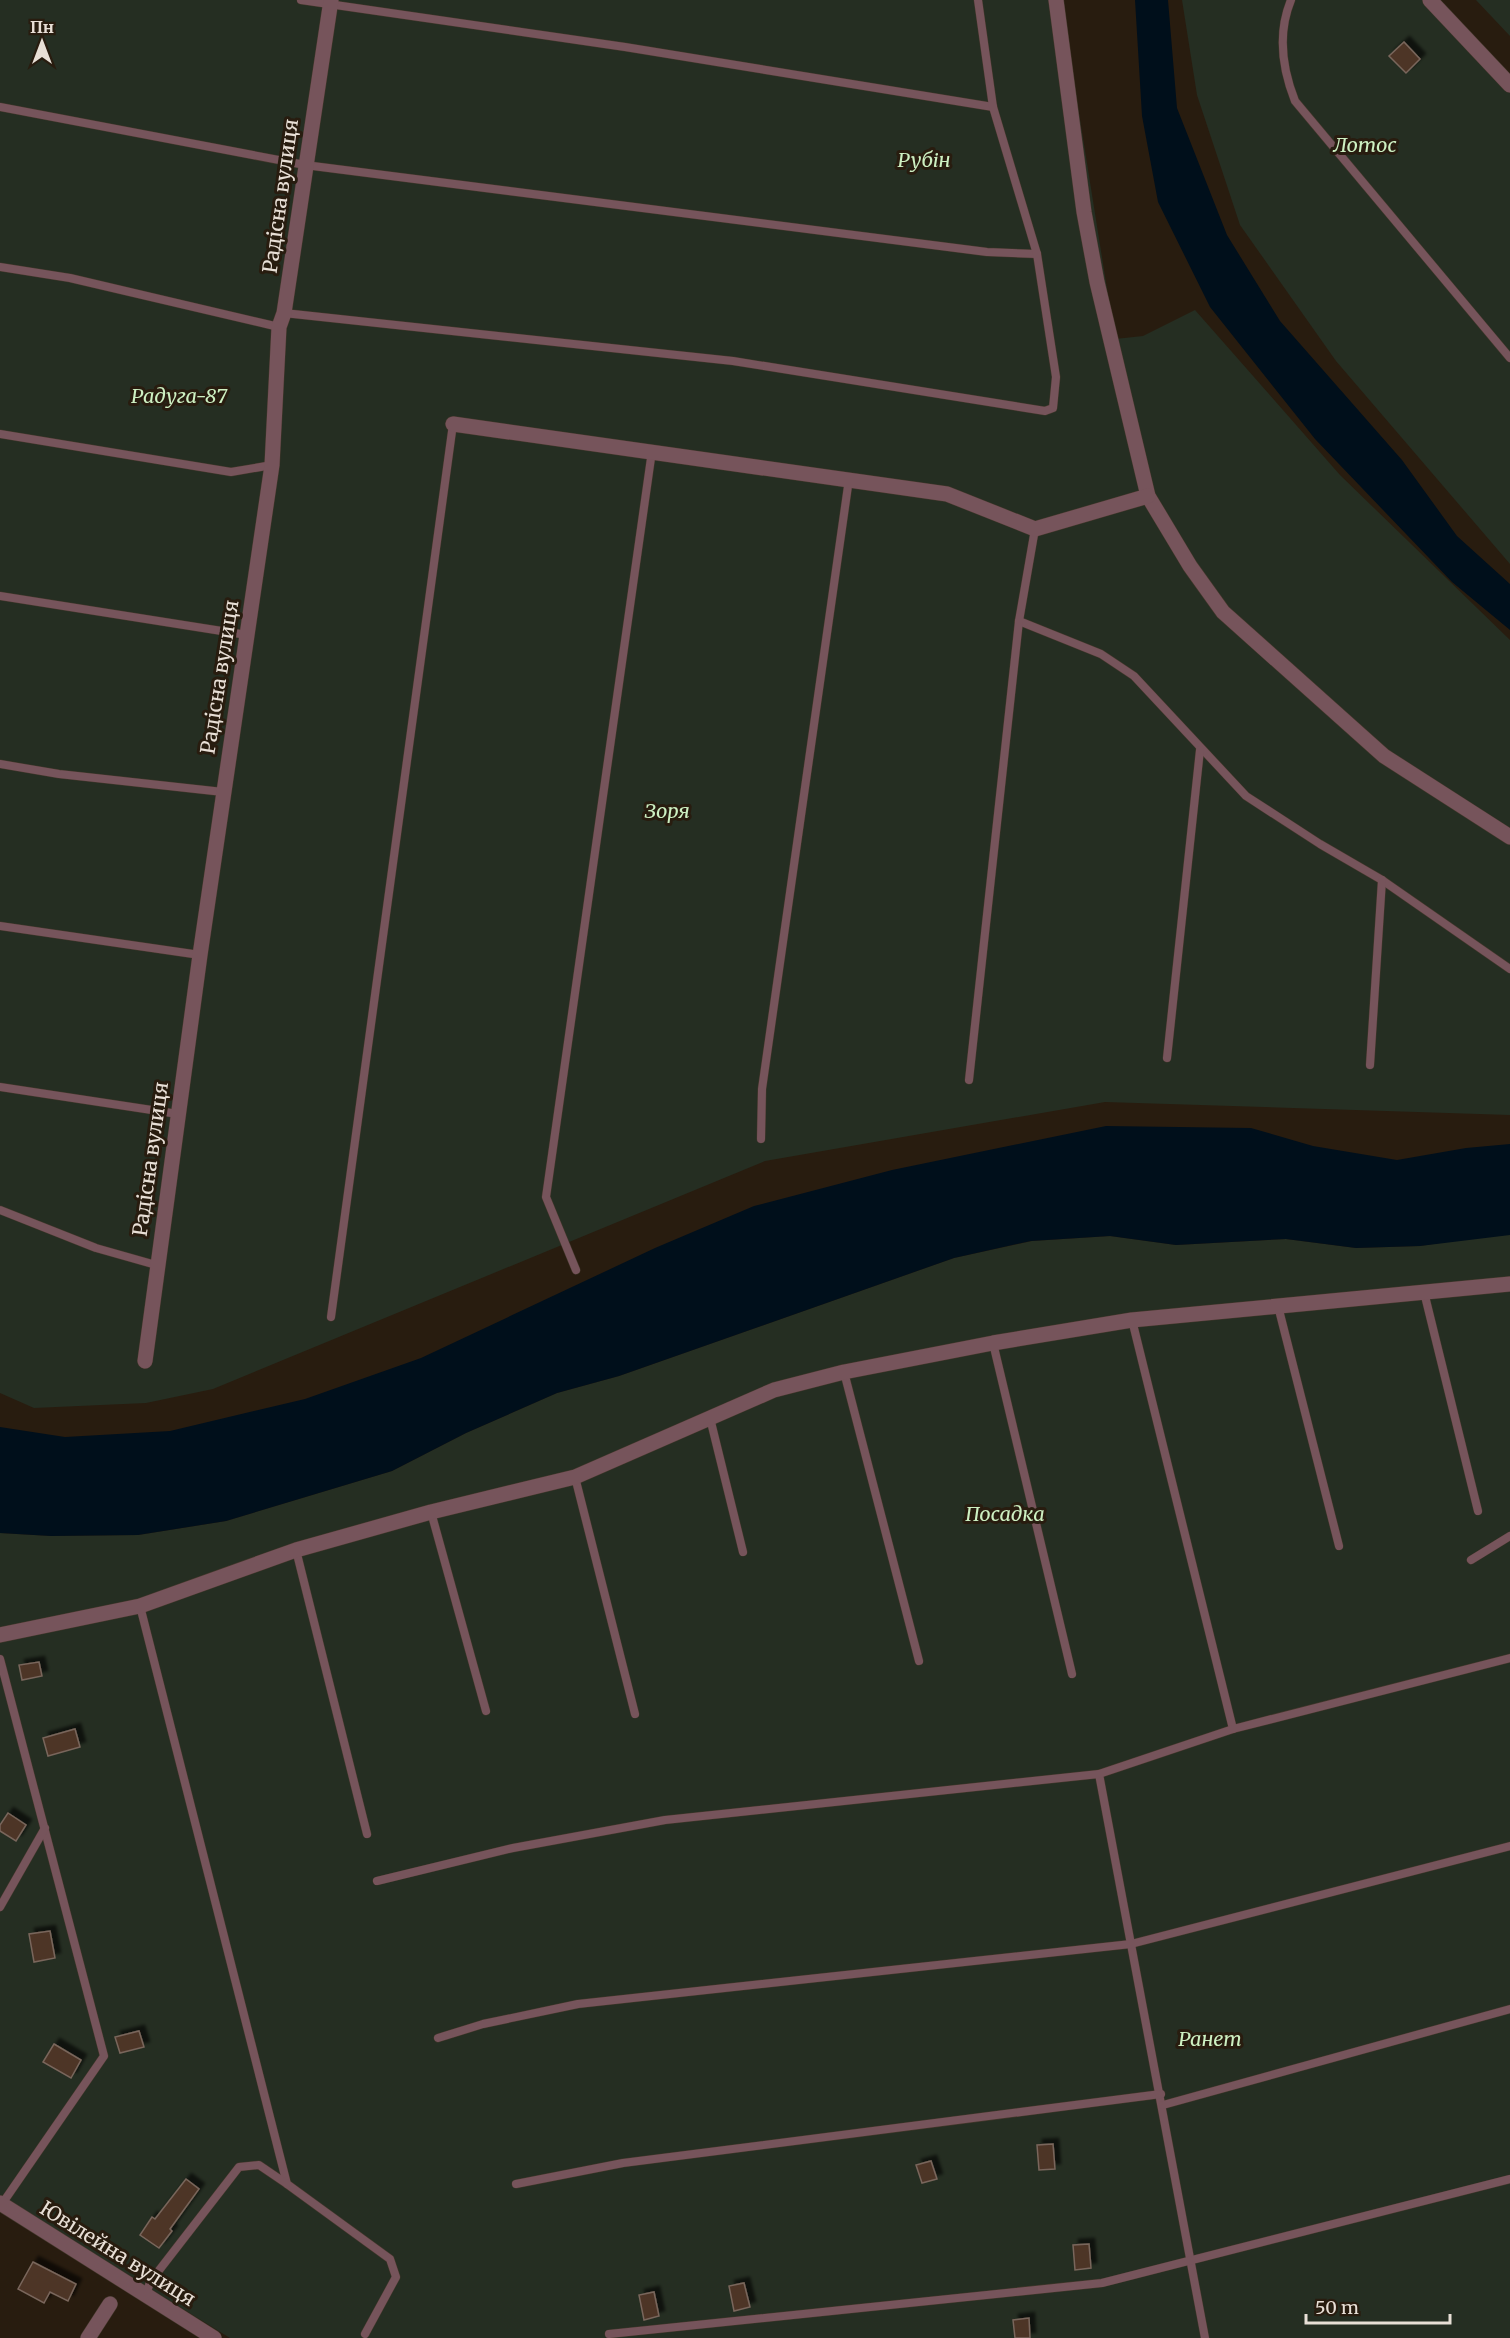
<svg xmlns="http://www.w3.org/2000/svg" width="1510" height="2338" font-family="Merriweather,serif">
	<defs>
		<filter id="shadow"><feDropShadow dx="5.5" dy="-5.5" stdDeviation="1.5" flood-color="#0009"/></filter>
	</defs>
	<rect width="100%" height="100%" fill="#281c0f"/>
	<g fill="#252e22">
		<polygon points="0,0 1061,0 1115,339 1143,336 1195,310 1340,475 1510,640 1510,1115 1105,1102 765,1161 213,1389 146,1403 34,1408 0,1393"/>
		<polygon points="1182,0 1437,0 1510,79 1510,564 1336,361 1240,225 1197,95"/>
		<polygon points="1476,0 1510,0 1510,36"/>
		<polygon points="1493,1235 1510,1235 1510,2338 230,2338 0,2196 0,1533 51,1536 138,1535 226,1521 392,1471 466,1433 557,1393 619,1376 954,1258 1032,1241 1110,1236 1176,1245 1286,1239 1356,1248 1420,1246"/>
	</g>
	<g fill="#000f1b">
		<polygon points="1135,0 1168,0 1177,108 1227,235 1280,321 1402,460 1457,536 1510,584 1510,630 1452,582 1315,439 1210,307 1158,202 1142,116"/>
		<polygon points="1106,1126 1251,1128 1313,1146 1397,1160 1466,1148 1510,1144 1510,1235 1420,1246 1356,1248 1286,1239 1176,1245 1110,1236 1031,1241 954,1258 619,1376 557,1393 466,1433 392,1471 226,1521 138,1535 51,1536 0,1533 0,1427 65,1437 170,1431 305,1399 421,1358 655,1248 754,1206 892,1170"/>
	</g>
	<g fill="#4d3528" stroke="#79665b" stroke-width="1.5" filter="url(#shadow)">
		<polygon points="1404,42 1420,59 1406,73 1389,56"/>
		<polygon points="39,1662 42,1676 22,1680 19,1665"/>
		<polygon points="75,1729 80,1747 48,1756 43,1738"/>
		<polygon points="8,1813 26,1825 16,1841 0,1831 0,1825"/>
		<polygon points="50,1931 55,1958 34,1962 29,1934"/>
		<polygon points="139,2031 144,2047 120,2053 115,2037"/>
		<polygon points="54,2044 81,2060 71,2078 43,2062"/>
		<polygon points="1053,2144 1055,2169 1039,2170 1037,2145"/>
		<polygon points="931,2161 937,2179 922,2183 916,2165"/>
		<polygon points="186,2179 199,2189 170,2229 172,2231 159,2248 140,2235 152,2217 155,2219"/>
		<polygon points="1089,2244 1091,2268 1075,2270 1073,2245"/>
		<polygon points="33,2262 76,2284 68,2301 50,2292 44,2303 18,2289"/>
		<polygon points="744,2283 750,2307 734,2311 729,2286"/>
		<polygon points="654,2292 659,2316 644,2320 639,2295"/>
		<polygon points="1029,2318 1030,2338 1015,2338 1013,2320"/>
	</g>
	<g fill="none" stroke-linecap="round" stroke-linejoin="round">
		<g stroke="#43372b" stroke-width="9">
			<g id="service">
				<polyline points="301,0 625,47 993,107"/>
				<path d="M1291,0C1277,34 1282,68 1295,101L1510,358"/>
				<polyline points="0,107 305,165 987,252 1037,254"/>
				<polyline points="0,267 70,278 279,327"/>
				<polyline points="284,313 733,361 1045,411 1053,408 1056,377 1037,254 993,107 978,0"/>
				<polyline points="0,434 231,472 272,465"/>
				<polyline points="0,596 247,635"/>
				<polyline points="1019,621 1101,654 1134,676 1246,796 1320,844 1382,880 1510,969"/>
				<polyline points="0,764 59,774 223,792"/>
				<polyline points="0,926 200,955"/>
				<polyline points="1167,1058 1200,750"/>
				<polyline points="1370,1065 1382,880"/>
				<polyline points="969,1080 1019,621 1035,529"/>
				<polyline points="0,1087 178,1114"/>
				<polyline points="761,1139 762,1089 849,479"/>
				<polyline points="0,1210 96,1248 156,1265"/>
				<polyline points="576,1270 546,1197 652,451"/>
				<polyline points="1424,1292 1478,1511"/>
				<polyline points="1278,1306 1339,1546"/>
				<polyline points="331,1317 453,424"/>
				<polyline points="1132,1320 1233,1729"/>
				<polyline points="993,1343 1072,1674"/>
				<polyline points="844,1372 919,1661"/>
				<polyline points="710,1418 743,1552"/>
				<polyline points="575,1477 635,1714"/>
				<polyline points="431,1512 486,1711"/>
				<polyline points="296,1550 367,1834"/>
				<polyline points="1471,1560 1510,1536"/>
				<polyline points="140,1606 287,2184 390,2259 396,2277 365,2334"/>
				<polyline points="0,1659 104,2056 2,2204"/>
				<polyline points="1099,1774 1205,2338"/>
				<polyline points="377,1881 513,1848 665,1820 1099,1774 1233,1729 1510,1658"/>
				<polyline points="0,1907 45,1828"/>
				<polyline points="438,2038 483,2024 578,2004 1131,1944 1510,1846"/>
				<polyline points="1163,2105 1510,2009"/>
				<polyline points="516,2184 623,2163 1161,2094"/>
				<polyline points="146,2295 150,2282 239,2167 259,2165 287,2184"/>
				<polyline points="609,2334 1102,2283 1510,2179"/>
			</g>
		</g>
		<g stroke="#43372b" stroke-width="16">
			<g id="minor">
				<polyline points="1056,0 1084,212 1097,282 1148,496 1190,566 1223,612 1384,756 1510,837"/>
				<polyline points="1430,0 1510,85"/>
				<polyline points="453,424 947,494 1035,529 1148,496"/>
				<polyline points="145,1361 200,955 272,465 279,327 284,313 331,0"/>
				<polyline points="0,1635 140,1606 296,1550 431,1512 575,1477 774,1390 844,1372 993,1343 1132,1320 1510,1284"/>
				<polyline points="0,2203 214,2338"/>
				<polyline points="88,2338 110,2304"/>
			</g>
		</g>
		<use href="#service" stroke="#76545b" stroke-width="8"/>
		<use href="#minor" stroke="#76545b" stroke-width="15"/>
	</g>
	<g text-anchor="middle" dominant-baseline="central" stroke-width="6" stroke-linejoin="round" paint-order="stroke">
		<g font-size="20" font-style="italic" fill="#cdf0c2" stroke="#281c0f">
			<text x="1365" y="144">Лотос</text>
			<text x="924" y="159">Рубін</text>
			<text x="179" y="395">Радуга-87</text>
			<text x="667" y="810">Зоря</text>
			<text x="1005" y="1513">Посадка</text>
			<text x="1210" y="2038">Ранет</text>
		</g>
		<g font-size="20" fill="#e8dfd6" stroke="#281c0f">
			<text transform="translate(280 196) rotate(-82)">Радісна вулиця</text>
			<text transform="translate(219 677) rotate(-81)">Радісна вулиця</text>
			<text transform="translate(150 1159) rotate(-82)">Радісна вулиця</text>
			<text transform="translate(118 2253) rotate(32)">Ювілейна вулиця</text>
		</g>
	</g>
	<g transform="translate(42 42)" stroke="#281c0f" stroke-width="4.5" paint-order="stroke">
	<path d="M0-4.5L10 22L0 15L-10 22Z" fill="#e8dfd6"/>
	<text y="-9" font-size="16" font-weight="bold" text-anchor="middle" fill="#e8dfd6">Пн</text>
	</g>
	<path d="M1306 2314v9h144v-9" fill="none" stroke="#e8dfd6" stroke-width="3"/>
	<text x="1315" y="2314" font-size="18" fill="#e8dfd6" stroke="#281c0f" stroke-width="4.5" paint-order="stroke">50 m</text>
</svg>
